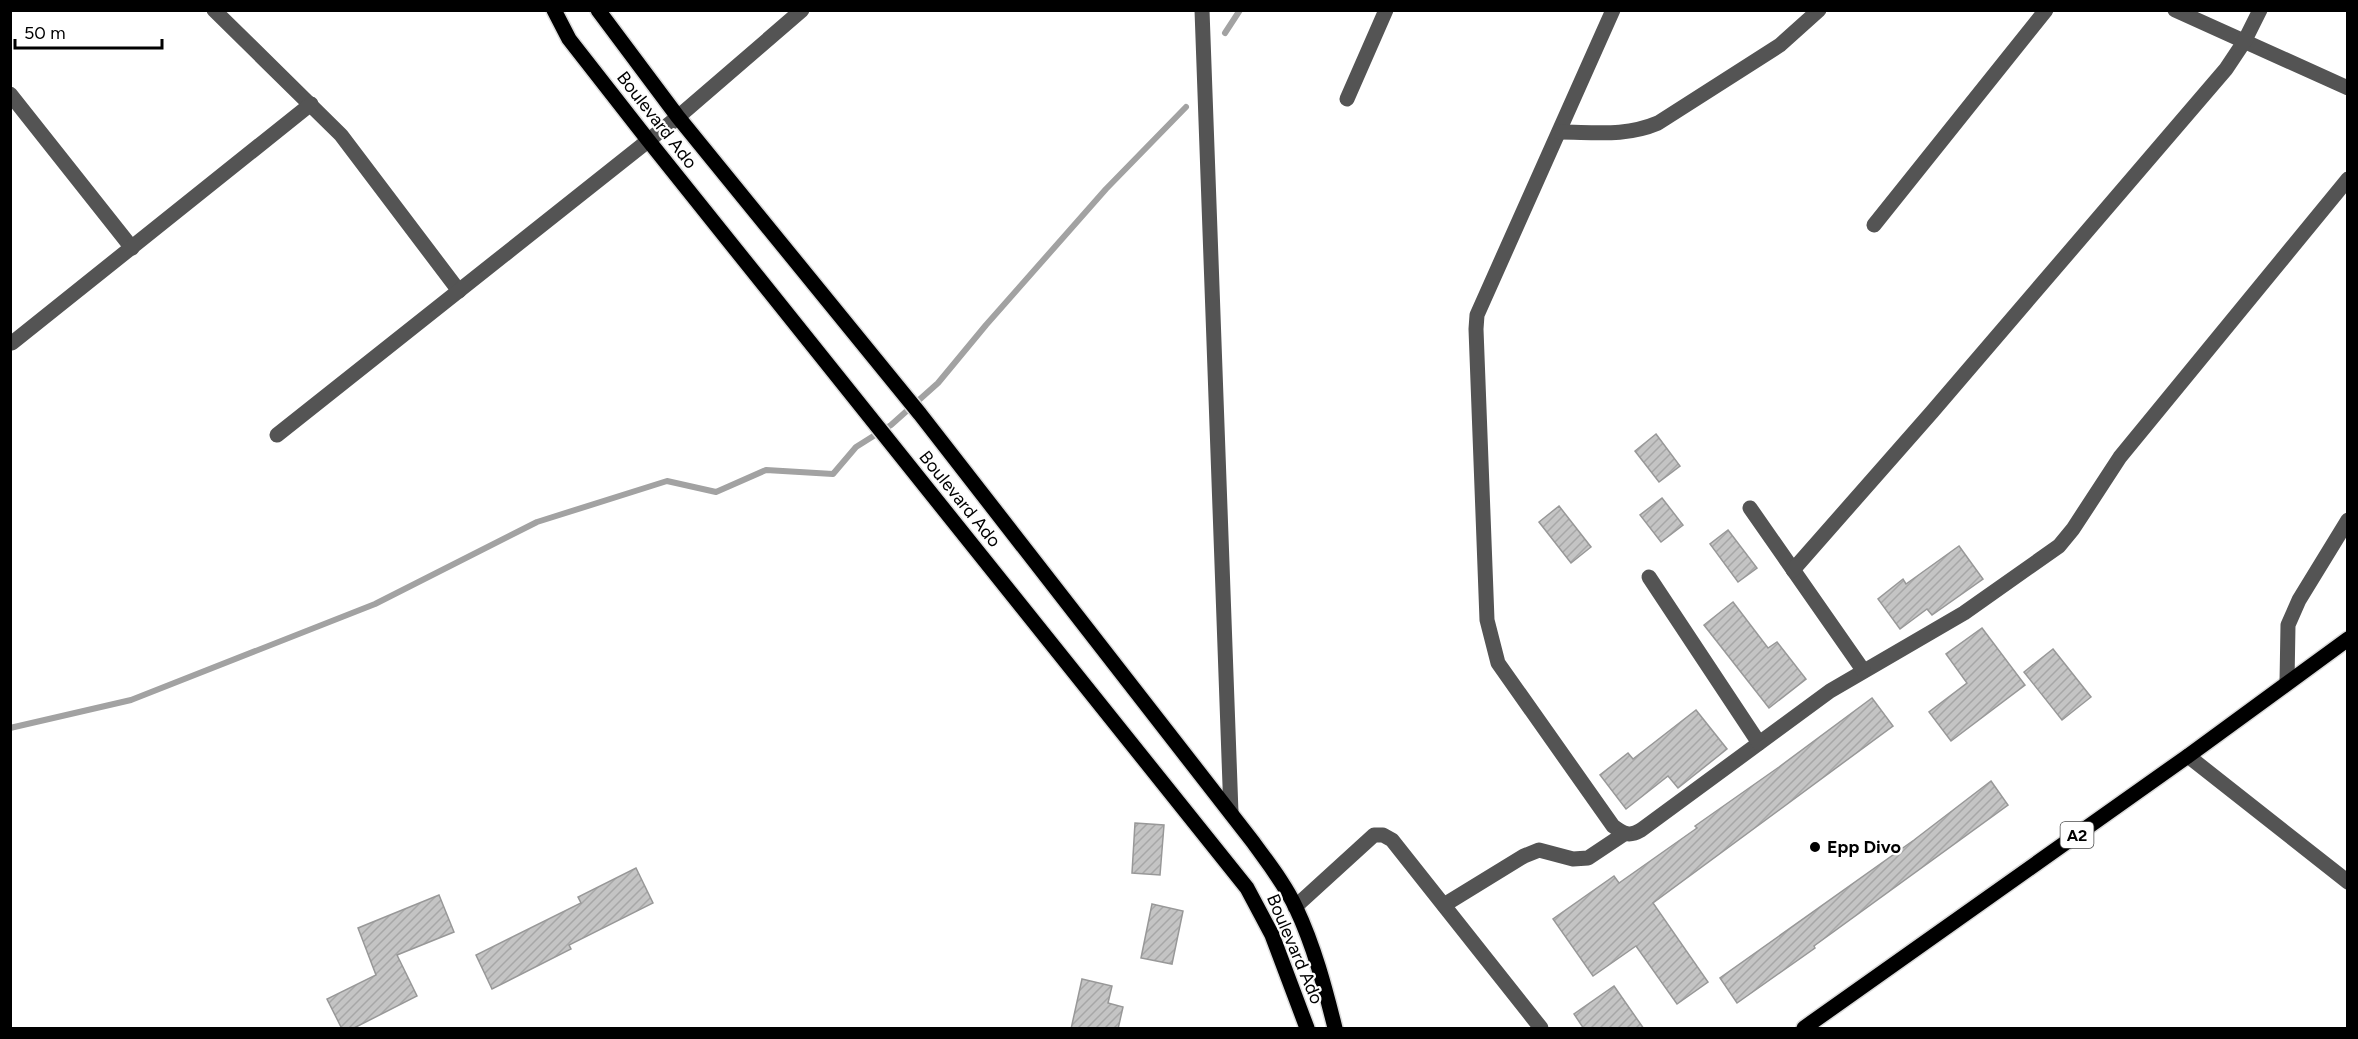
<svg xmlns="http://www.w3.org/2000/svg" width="2358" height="1039" font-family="Figtree,sans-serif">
	<defs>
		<pattern id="building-hatch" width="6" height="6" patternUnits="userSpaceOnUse" patternTransform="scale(1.5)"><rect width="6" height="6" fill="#c4c4c4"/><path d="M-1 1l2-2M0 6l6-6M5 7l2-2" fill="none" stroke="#a7a7a7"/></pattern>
	</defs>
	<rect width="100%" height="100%" fill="#fff"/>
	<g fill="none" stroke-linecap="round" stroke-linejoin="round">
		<g stroke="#a2a2a2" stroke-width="6">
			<polyline points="1225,33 1240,10"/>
			<polyline points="10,728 131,700 375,604 537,522 667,481 716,492 766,470 833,474 856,447 891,425 938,383 986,325 1106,189 1186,107"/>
		</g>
	</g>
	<g fill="url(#building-hatch)" stroke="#989898" stroke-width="1.5">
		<polygon points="1656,434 1680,466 1659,482 1635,451"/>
		<polygon points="1662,498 1683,525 1661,542 1640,515"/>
		<polygon points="1559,506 1591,547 1571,563 1539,522"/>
		<polygon points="1728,530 1757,568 1738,582 1710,544"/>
		<polygon points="1959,546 1983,579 1932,615 1927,609 1900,629 1878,599 1903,579 1906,584"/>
		<polygon points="1733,602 1768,648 1777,642 1806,679 1769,708 1704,625"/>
		<polygon points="1982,628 2025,685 1951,741 1929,712 1967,683 1946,654"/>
		<polygon points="2053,649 2091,697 2062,720 2024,672"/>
		<polygon points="1872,698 1893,726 1653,903 1708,982 1677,1004 1636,946 1593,976 1553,919 1614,876 1619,883 1697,828 1695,826 1779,767"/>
		<polygon points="1696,710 1727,749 1678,788 1668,776 1626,809 1600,775 1628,753 1633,759"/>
		<polygon points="1991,781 2008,805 1814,946 1815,948 1737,1003 1720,978 1914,840"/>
		<polygon points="1135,823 1164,825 1160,875 1132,873"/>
		<polygon points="636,868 653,903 569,945 571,949 492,989 476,955 581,903 578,897"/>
		<polygon points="439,895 454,932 397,955 417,996 352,1029 342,1029 327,999 376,975 358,928"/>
		<polygon points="1152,904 1183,911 1172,964 1141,958"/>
		<polygon points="1082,979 1112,986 1108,1003 1123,1007 1118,1029 1071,1029"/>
		<polygon points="1614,986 1644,1029 1584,1029 1574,1014"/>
	</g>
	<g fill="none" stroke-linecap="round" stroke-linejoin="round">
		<g stroke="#dbdbdb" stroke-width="18">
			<g id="major">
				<polyline points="554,10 569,39 648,140 1247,888 1272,935 1307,1028"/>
				<path d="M598,10L678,117L920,414L1253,842C1268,863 1285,884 1296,908C1314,946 1325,988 1335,1028"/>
				<polyline points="1804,1028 2188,756 2348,639"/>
			</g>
		</g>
		<g stroke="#545454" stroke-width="15">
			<polyline points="214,10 341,135 459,291"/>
			<polyline points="1202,10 1231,813"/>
			<path d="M1613,10L1477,315L1476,329L1487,620L1498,663L1613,826C1624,834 1629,837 1641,830L1830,691L1964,613L2059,546L2073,529L2120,457L2348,179"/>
			<polyline points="2175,10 2348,88"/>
			<polyline points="10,94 132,248"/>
			<polyline points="1347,99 1386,10"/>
			<path d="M1559,132C1594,132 1625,137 1658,123L1780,45L1819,10"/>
			<polyline points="1874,225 2046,10"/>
			<polyline points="12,343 311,104"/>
			<polyline points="277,435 678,117 802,10"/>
			<polyline points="1750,508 1863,670"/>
			<polyline points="1793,570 1932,412 2226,69 2244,42 2260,10"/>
			<polyline points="1649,577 1759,743"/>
			<polyline points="2287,682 2288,625 2299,600 2348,520"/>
			<polyline points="2188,756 2348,882"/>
			<polyline points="1444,905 1524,856 1539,850 1573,859 1588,858 1624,834"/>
			<polyline points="1295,907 1374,835 1383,835 1392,840 1541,1028"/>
		</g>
		<use href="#major" stroke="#000" stroke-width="15"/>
	</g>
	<circle fill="#000" stroke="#fff" stroke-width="2" cx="1815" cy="847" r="6"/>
	<g text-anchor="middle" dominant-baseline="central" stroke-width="4.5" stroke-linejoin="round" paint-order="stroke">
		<rect fill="#fff" stroke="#4c4c4c" stroke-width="1.5" x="2060.5" y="822" width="33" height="26" rx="4.5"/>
		<g font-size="16" font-weight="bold" fill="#000">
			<text x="2077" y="835">A2</text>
		</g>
		<g font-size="18" fill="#000" stroke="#fff">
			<text transform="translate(657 120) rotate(52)">Boulevard Ado</text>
			<text transform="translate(960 499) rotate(51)">Boulevard Ado</text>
			<text transform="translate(1295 949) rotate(67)">Boulevard Ado</text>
		</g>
		<g font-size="18" font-weight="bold" fill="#000" stroke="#fff" text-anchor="start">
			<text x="1827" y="847">Epp Divo</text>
		</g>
	</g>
	<rect width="2358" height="1039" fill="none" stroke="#000000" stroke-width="24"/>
	<path d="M15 39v9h147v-9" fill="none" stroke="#000000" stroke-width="3"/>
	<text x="24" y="39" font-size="18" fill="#000000" stroke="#ffffff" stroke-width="4.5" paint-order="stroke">50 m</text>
</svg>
